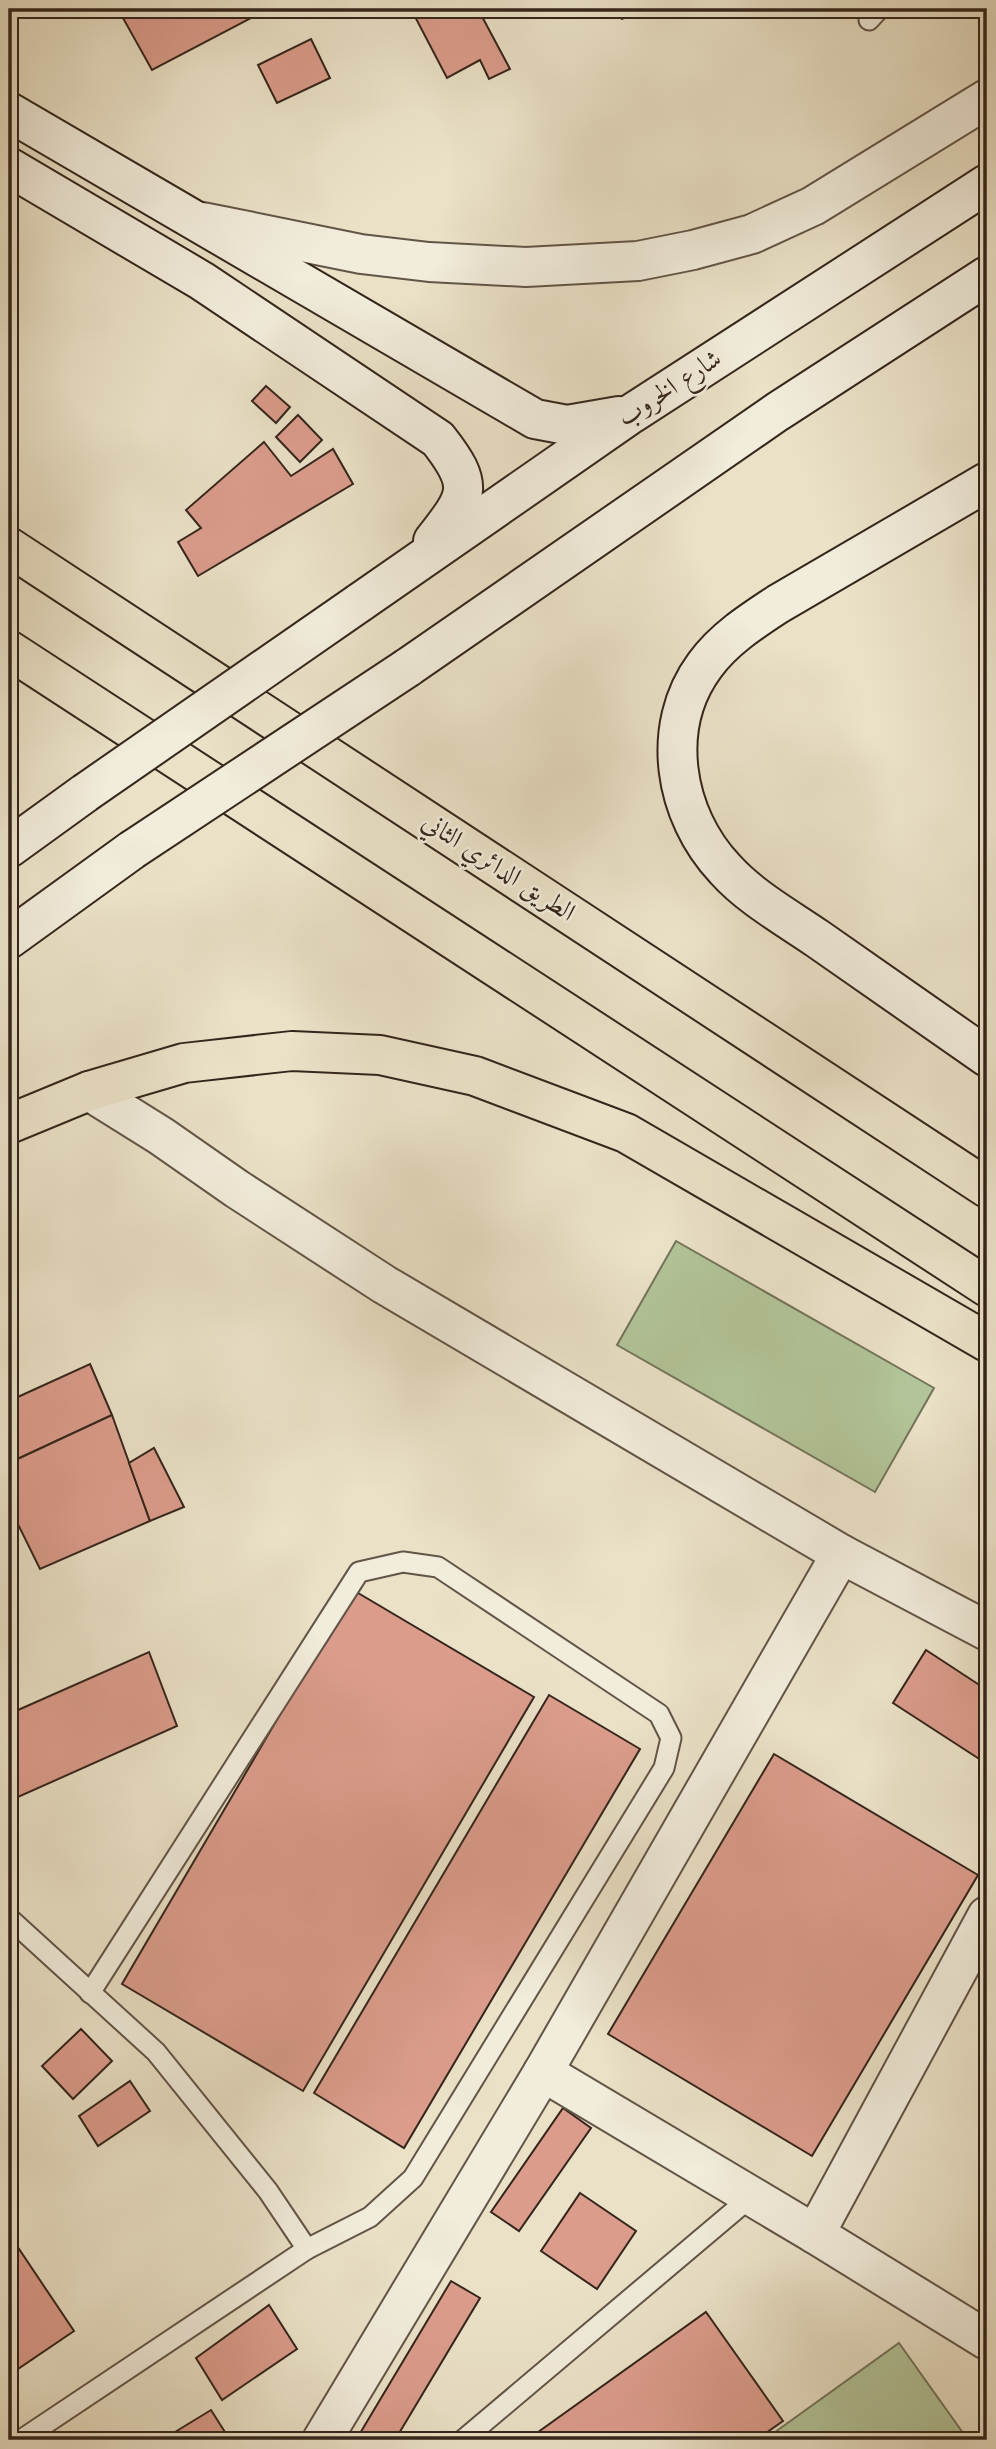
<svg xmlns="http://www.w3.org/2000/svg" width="996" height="2449" font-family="'Old Standard TT',Amiri,serif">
	<rect width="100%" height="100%" fill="#eae1c7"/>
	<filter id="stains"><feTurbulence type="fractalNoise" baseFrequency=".00286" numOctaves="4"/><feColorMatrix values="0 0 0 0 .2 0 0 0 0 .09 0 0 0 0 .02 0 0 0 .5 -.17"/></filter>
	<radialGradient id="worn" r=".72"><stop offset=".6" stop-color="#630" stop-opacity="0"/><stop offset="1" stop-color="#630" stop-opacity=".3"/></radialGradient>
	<g fill="#b2c499" stroke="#73745a" stroke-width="2">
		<polygon points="676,1241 934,1388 875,1492 617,1345"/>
		<polygon points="899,2343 968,2440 764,2440"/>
	</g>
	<g fill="#db9c8c" stroke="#34251b" stroke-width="2">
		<polygon points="140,9 268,9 152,70 123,18"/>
		<polygon points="411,9 478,9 510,69 489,79 480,60 447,78"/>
		<polygon points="617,9 642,9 622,19"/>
		<polygon points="311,39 330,78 277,103 258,65"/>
		<polygon points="266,386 290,407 276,423 252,401"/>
		<polygon points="298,415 322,440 300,462 276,437"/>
		<polygon points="264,442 291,476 333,449 353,484 198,576 178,542 201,528 186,510"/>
		<polygon points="90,1364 112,1415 9,1463 9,1401"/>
		<polygon points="112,1415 150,1521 40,1569 9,1506 9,1463"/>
		<polygon points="154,1448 184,1507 150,1521 129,1463"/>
		<polygon points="353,1590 534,1697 303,2091 122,1984"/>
		<polygon points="926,1650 987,1690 987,1764 893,1703"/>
		<polygon points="149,1652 177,1726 9,1801 9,1714"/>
		<polygon points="549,1695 640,1749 404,2148 314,2093"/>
		<polygon points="774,1754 978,1875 812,2156 608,2034"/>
		<polygon points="81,2029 112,2061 73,2099 42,2066"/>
		<polygon points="130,2081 150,2111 98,2146 79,2116"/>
		<polygon points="563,2108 591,2128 519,2231 491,2212"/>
		<polygon points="580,2193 636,2231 597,2289 541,2251"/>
		<polygon points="9,2234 74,2331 9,2375"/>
		<polygon points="451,2281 480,2298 395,2440 356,2440"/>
		<polygon points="269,2305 297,2349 222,2400 196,2358"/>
		<polygon points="706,2312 783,2421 756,2440 527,2440"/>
		<polygon points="211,2410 230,2440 162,2440"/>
	</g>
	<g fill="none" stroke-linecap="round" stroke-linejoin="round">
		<g stroke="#625446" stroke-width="23">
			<g id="lane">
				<polyline points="869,20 879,9"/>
				<polyline points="9,1918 156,2052 268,2191 307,2249 21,2440"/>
				<polyline points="90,1993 359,1572 403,1562 438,1567 659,1714 671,1738 664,1768 413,2178 370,2217 307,2249"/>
				<polyline points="463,2440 752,2196"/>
			</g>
		</g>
		<g stroke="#625446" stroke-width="42">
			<g id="street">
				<polyline points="203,222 361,254 429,262 526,267 638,261 693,250 752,234 813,206 987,99"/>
				<polyline points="89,1091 161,1136 237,1189 385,1285 841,1554 987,1631"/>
				<polyline points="543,2072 815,2234 987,2340"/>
				<polyline points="815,2234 987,1916"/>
				<polyline points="322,2440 543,2072 841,1554"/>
			</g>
		</g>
		<g stroke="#34251b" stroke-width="42">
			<g id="secondary">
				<polyline points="9,112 535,419 567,425 619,416"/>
				<path d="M9,167L202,281L438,439C476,487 468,496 433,541"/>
				<path d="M987,482L778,604C752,621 724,639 705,665C659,727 674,815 725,869C750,897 786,917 818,939C874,978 931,1018 987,1057"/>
				<polyline points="359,603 631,414 987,184"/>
				<polyline points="407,668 777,412 987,276"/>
				<polyline points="9,848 85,793"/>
				<polyline points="9,939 132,850"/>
			</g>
		</g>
		<g stroke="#34251b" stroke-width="42">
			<g id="highway">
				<polyline points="9,547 987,1188"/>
				<polyline points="9,650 987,1287"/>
				<polyline points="9,1124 89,1091 184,1063 292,1051 380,1055 475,1076 626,1133 987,1342"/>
			</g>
		</g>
		<use href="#lane" stroke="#f1ecdb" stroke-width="19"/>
		<use href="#street" stroke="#f1ecdb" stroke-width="38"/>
		<use href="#secondary" stroke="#f1ecdb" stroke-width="38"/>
		<use href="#highway" stroke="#eae1c7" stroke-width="38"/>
		<g stroke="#34251b" stroke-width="42" stroke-linecap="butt">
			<g id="secondary-bridge">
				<polyline points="85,793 359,603"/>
				<polyline points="132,850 407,668"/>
			</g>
		</g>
		<use href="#secondary-bridge" stroke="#f1ecdb" stroke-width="38"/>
	</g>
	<g text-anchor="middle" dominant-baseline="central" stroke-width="5" stroke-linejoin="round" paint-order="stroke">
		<g font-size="26" fill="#34251b" stroke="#f1ecdb">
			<text transform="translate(670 389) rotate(-33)">شارع الخروب</text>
			<text transform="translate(498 868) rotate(33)">الطريق الدائري الثاني</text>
		</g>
	</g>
	<rect width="996" height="2449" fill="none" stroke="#eae1c7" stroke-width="35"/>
	<rect x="10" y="10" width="975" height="2428" fill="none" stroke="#34251b" stroke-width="3.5"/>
	<rect x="18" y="18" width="961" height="2414" fill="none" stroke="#34251b" stroke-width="2"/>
	<rect width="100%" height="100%" filter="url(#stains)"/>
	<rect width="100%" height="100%" fill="url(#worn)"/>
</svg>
